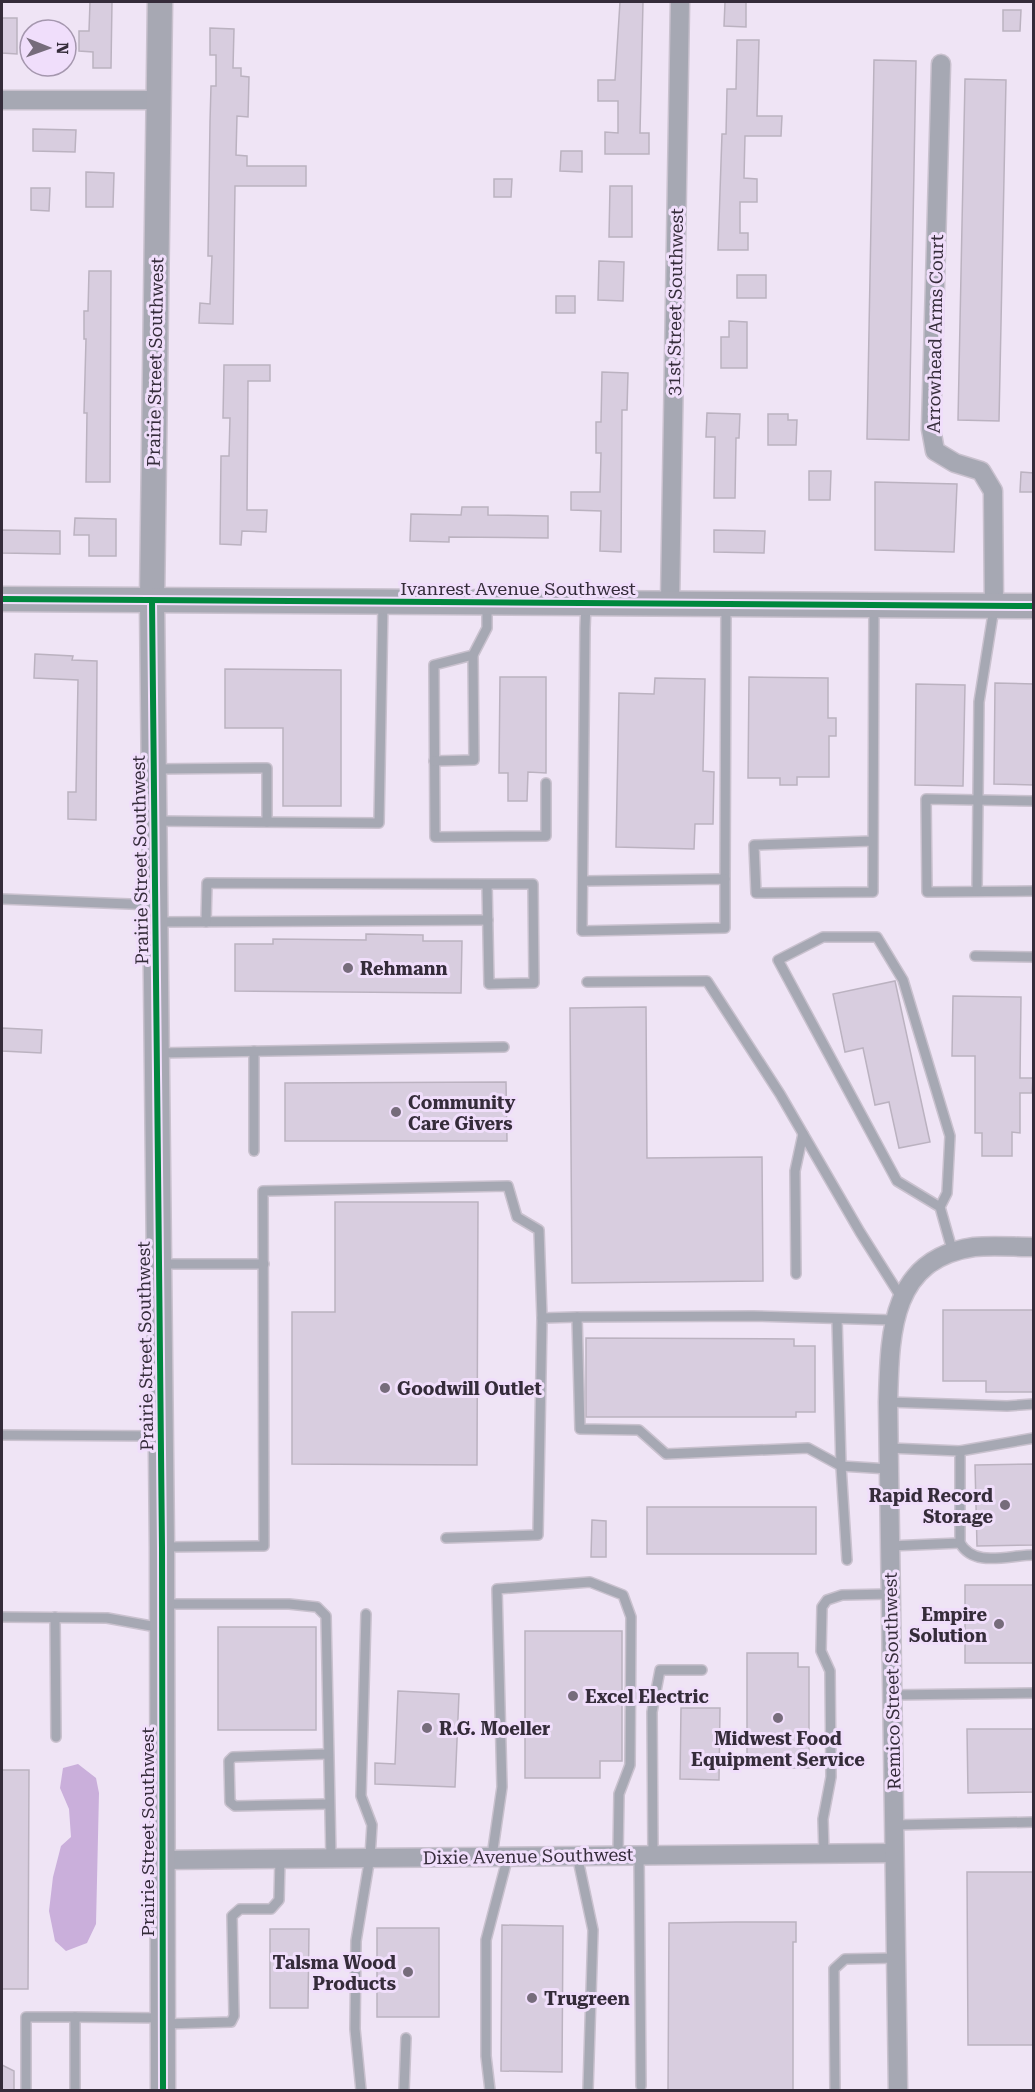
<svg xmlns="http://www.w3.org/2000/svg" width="1035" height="2092" font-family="'Roboto Serif',serif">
	<rect width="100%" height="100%" fill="#efe4f5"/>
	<polygon fill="#caafdb" points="78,1764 96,1778 99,1793 96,1924 87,1943 66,1951 55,1941 49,1911 53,1877 61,1846 71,1837 69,1809 60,1788 63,1768"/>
	<g fill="#d8cddf" stroke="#bbb2c0" stroke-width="1.5">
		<polygon points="90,2 112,2 111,68 93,68 93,52 79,51 79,31 89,31"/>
		<polygon points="620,2 643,2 640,133 649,133 649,154 605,154 605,132 618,133 618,101 598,101 598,80 615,80"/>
		<polygon points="725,2 746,2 746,27 724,26"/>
		<polygon points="1003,10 1021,10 1020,31 1003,31"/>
		<polygon points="2,18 17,18 17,54 2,53"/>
		<polygon points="210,28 234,29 233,68 241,68 241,76 249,77 248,117 237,116 236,155 247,156 247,166 306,166 306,186 235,186 233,324 199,323 200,303 210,304 212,256 208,256 210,122 211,86 216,86 216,55 210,55"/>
		<polygon points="737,40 759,40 757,116 782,116 781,136 745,136 744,178 757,179 757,202 740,202 740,233 748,233 748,250 718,250 722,134 726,134 727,89 736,89"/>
		<polygon points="874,60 916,61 909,440 867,439"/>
		<polygon points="965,79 1006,80 999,421 958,420"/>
		<polygon points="33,129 76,130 75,152 33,151"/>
		<polygon points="561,151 582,151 582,172 560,171"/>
		<polygon points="86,172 114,173 113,207 86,207"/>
		<polygon points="494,179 512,179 511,197 494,197"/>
		<polygon points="610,186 632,186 632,237 609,237"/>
		<polygon points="31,188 50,188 49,211 31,210"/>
		<polygon points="599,261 624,262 623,301 598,300"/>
		<polygon points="89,271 111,271 110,482 86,482 87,413 84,413 86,339 84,339 84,311 88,311"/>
		<rect x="737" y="275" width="29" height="23"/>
		<rect x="556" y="296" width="19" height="17"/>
		<polygon points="729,321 747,322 747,368 721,368 721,337 729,337"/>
		<polygon points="224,365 270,365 270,381 248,381 247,510 267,510 266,532 242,531 241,545 220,544 221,456 229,456 230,418 223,418"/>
		<polygon points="602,372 628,373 627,410 622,410 621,552 600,551 601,511 571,510 571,492 600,492 601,453 596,453 596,422 601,422"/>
		<polygon points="707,413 740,414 739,438 736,438 735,498 714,498 715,437 706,437"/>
		<polygon points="768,414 788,414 788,420 797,420 796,445 768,445"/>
		<polygon points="809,471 831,471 830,500 809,500"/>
		<polygon points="1021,472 1034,473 1034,492 1020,492"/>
		<polygon points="875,482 957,484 954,552 875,550"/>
		<polygon points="462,507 488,507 488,515 548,516 548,538 449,537 449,542 410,541 411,514 461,515"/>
		<polygon points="75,518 116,519 116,556 89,556 89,535 74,535"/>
		<polygon points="2,530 60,531 60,554 2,553"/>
		<polygon points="714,530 765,531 764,553 714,552"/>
		<polygon points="35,654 73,656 72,660 97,661 96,820 68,819 68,792 76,792 78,680 34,678"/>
		<polygon points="225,669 341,670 341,806 283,806 283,728 225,728"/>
		<polygon points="500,677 546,677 546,773 528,772 527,801 508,801 508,773 499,773"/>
		<polygon points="749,677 828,678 828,718 836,718 836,736 829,736 829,777 797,777 797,785 780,785 780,778 748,778"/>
		<polygon points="655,678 705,679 703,771 714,772 713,824 695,824 694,849 616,847 619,693 654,694"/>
		<polygon points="995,683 1034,684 1034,785 994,784"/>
		<polygon points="916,684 965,685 963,786 915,785"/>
		<polygon points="366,934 423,935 423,941 462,941 461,993 235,991 235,944 273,944 273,939 366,940"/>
		<polygon points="895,981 930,1142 899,1148 889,1102 875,1105 863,1048 845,1052 833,994"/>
		<polygon points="953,996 1021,997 1020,1078 1033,1078 1032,1093 1020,1093 1020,1133 1012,1132 1012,1156 982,1156 982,1133 975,1133 975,1056 952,1056"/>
		<polygon points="646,1007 647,1158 762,1157 763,1281 572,1283 570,1008"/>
		<polygon points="2,1028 42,1030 41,1053 2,1051"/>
		<polygon points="506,1082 507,1141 285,1141 285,1083"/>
		<polygon points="335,1202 478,1202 477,1465 292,1464 292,1312 335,1312"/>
		<polygon points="943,1310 1034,1310 1034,1392 986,1392 986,1381 943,1381"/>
		<polygon points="586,1338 794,1339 794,1346 815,1346 815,1412 796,1412 796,1417 586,1417"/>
		<polygon points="1034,1464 1034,1545 977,1546 975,1465"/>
		<rect x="647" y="1507" width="169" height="47"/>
		<polygon points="592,1520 606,1521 606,1557 591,1557"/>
		<rect x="965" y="1585" width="69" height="78"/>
		<rect x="218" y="1627" width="98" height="103"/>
		<polygon points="525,1631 622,1631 622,1761 600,1761 600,1778 525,1778"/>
		<polygon points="747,1653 798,1653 798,1667 809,1667 809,1768 747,1768"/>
		<polygon points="398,1691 459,1694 455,1787 375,1784 375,1763 395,1764"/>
		<polygon points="681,1708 720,1708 719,1780 680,1779"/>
		<polygon points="967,1729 1034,1729 1034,1792 968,1793"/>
		<polygon points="2,1770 29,1770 28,1989 2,1989"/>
		<polygon points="967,1872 1034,1872 1034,2045 968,2045"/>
		<polygon points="736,1922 796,1922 796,1942 793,1942 793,2091 668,2091 669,1923"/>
		<polygon points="502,1925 563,1926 562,2072 501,2071"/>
		<rect x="377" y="1928" width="62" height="89"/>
		<polygon points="270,1929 309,1929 308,2008 270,2008"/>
		<polygon points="2,2065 14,2071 14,2091 2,2091"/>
	</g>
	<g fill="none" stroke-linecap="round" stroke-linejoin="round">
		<g stroke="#c9c1ce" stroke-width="12">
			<g id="lane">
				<polyline points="487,602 487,628 473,655 434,665 435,837 546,836 546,783"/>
				<polyline points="434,761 474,760 473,655"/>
				<polyline points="156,769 267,768 267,822"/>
				<polyline points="1034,801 926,799 927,892 1034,891"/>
				<polyline points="155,821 379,823 383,602"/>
				<polyline points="873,841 754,845 756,893 873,892 874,607"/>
				<polyline points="725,879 726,606"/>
				<polyline points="583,881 725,879 725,928 582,931 585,628 586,603"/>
				<polyline points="977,891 979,702 994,608"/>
				<polyline points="2,899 155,905"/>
				<polyline points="155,922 488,920"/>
				<polyline points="206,922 207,883 487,884 533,884 534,983 489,984 487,884"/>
				<polyline points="975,956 1034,957"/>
				<polyline points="587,982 707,981 780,1094 860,1232 901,1297"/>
				<polyline points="254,1051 254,1151"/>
				<polyline points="159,1053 504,1047"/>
				<polyline points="940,1207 947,1193 950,1136 903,980 877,937 823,937 778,960 897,1181 940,1207 953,1253"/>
				<polyline points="161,1264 264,1264"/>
				<polyline points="796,1274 795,1171 803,1134"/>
				<polyline points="837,1319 841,1466 847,1560"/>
				<polyline points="888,1402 1007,1406 1034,1404"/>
				<polyline points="2,1435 161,1436"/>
				<polyline points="889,1448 960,1451 960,1543 890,1546"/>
				<polyline points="960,1451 1034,1438"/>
				<polyline points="889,1469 841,1466 808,1448 666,1454 639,1430 580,1429 577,1317 753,1316 893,1320"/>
				<polyline points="446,1538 538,1535 542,1318 577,1317"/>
				<path d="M960,1543C974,1568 1008,1555 1034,1555"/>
				<polyline points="164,1547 264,1546 263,1191 508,1186 517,1217 539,1230 542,1318"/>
				<polyline points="164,1604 289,1604 317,1607 326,1616 331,1858"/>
				<polyline points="2,1617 107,1618 162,1628"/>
				<polyline points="55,1617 56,1737"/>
				<polyline points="892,1695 1034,1693"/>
				<polyline points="328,1754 233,1757 229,1761 230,1802 235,1806 329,1804"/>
				<polyline points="894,1825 1034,1822"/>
				<polyline points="824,1853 823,1819 831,1777 830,1671 821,1651 822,1607 827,1600 842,1595 891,1594"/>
				<polyline points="639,1854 641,2086"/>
				<polyline points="653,1854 652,1712 660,1670 702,1670"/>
				<polyline points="577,1855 593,1930 588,2090"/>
				<polyline points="492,1856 502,1787 497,1589 590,1582 623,1595 631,1617 630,1765 619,1794 618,1854"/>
				<polyline points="75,2017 163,2018"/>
				<polyline points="164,2024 231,2022 234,2016 232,1916 240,1909 271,1909 279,1900 280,1859"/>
				<polyline points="26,2090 26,2017 75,2017 75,2090"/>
				<polyline points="361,2090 355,2029 356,1941 370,1857 372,1825 361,1796 366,1614"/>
				<polyline points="404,2090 406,2038"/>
				<polyline points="490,2090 486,2056 486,1940 508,1856"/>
				<polyline points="835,2090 834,1969 845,1959 896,1958"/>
			</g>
		</g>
		<g stroke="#c9c1ce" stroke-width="21">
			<g id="street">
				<polyline points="941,64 931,429 935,451 955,463 981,471 993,491 994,605"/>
				<polyline points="2,100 159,100"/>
				<polyline points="670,603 680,2"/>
				<polyline points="162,1860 894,1853"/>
				<path d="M898,2090L888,1402C890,1336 889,1259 974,1247C993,1245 1014,1247 1034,1247"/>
			</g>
		</g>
		<g stroke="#c9c1ce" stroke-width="27">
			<g id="secondary">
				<polyline points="160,2 152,601 162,1547 163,2090"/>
				<polyline points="2,599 1034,606"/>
			</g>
		</g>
		<use href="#lane" stroke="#a6a8b3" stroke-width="9"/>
		<use href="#street" stroke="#a6a8b3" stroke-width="18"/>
		<use href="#secondary" stroke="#a7a8b3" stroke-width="24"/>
		<g stroke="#f0defb" stroke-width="10">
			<g id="cycleway">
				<polyline points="2,599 1034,606"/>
				<polyline points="152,601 162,1547 163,2090"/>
			</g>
		</g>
		<use href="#cycleway" stroke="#00873e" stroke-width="6"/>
	</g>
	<g fill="#766c7b" stroke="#f0defb" stroke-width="2">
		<circle cx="348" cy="968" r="6"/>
		<circle cx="396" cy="1112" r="6"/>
		<circle cx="385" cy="1388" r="6"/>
		<circle cx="1005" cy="1505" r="6"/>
		<circle cx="999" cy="1624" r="6"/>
		<circle cx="573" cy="1696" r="6"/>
		<circle cx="778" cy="1718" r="6"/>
		<circle cx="427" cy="1728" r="6"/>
		<circle cx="408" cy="1972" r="6"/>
		<circle cx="532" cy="1998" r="6"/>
	</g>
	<g text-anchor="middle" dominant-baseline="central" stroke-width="6" stroke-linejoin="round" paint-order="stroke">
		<g font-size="18" fill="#352c3a" stroke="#f0defb">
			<text transform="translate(675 302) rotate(-89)">31st Street Southwest</text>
			<text transform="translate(935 334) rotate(-89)">Arrowhead Arms Court</text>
			<text transform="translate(155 362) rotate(-89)">Prairie Street Southwest</text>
			<text x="518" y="588">Ivanrest Avenue Southwest</text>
			<text transform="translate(140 860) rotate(-91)">Prairie Street Southwest</text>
			<text transform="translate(145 1346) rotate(-91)">Prairie Street Southwest</text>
			<text transform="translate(892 1681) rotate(-91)">Remico Street Southwest</text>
			<text transform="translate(147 1832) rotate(-90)">Prairie Street Southwest</text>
			<text transform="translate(528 1856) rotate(-1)">Dixie Avenue Southwest</text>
		</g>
		<g font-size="18" font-weight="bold" fill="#352c3a" stroke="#f0defb" text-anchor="start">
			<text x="360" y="968">Rehmann</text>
			<text x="408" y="1102">Community<tspan x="408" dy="21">Care Givers</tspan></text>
			<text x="397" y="1388">Goodwill Outlet</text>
			<text x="993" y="1495" text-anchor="end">Rapid Record<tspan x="993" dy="21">Storage</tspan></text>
			<text x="987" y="1614" text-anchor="end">Empire<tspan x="987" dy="21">Solution</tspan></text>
			<text x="585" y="1696">Excel Electric</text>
			<text x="439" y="1728">R.G. Moeller</text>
			<text x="778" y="1738" text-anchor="middle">Midwest Food<tspan x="778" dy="21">Equipment Service</tspan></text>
			<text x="396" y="1962" text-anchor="end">Talsma Wood<tspan x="396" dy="21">Products</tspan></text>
			<text x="544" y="1998">Trugreen</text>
		</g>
	</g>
	<rect width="1035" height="2092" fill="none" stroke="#352c3a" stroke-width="6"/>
	<g transform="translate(48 48) rotate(91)"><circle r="28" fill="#f0defb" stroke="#a597ae" stroke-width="1.5"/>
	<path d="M0-4.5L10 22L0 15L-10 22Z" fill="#766c7b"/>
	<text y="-9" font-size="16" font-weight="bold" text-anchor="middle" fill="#352c3a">N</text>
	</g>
</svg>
